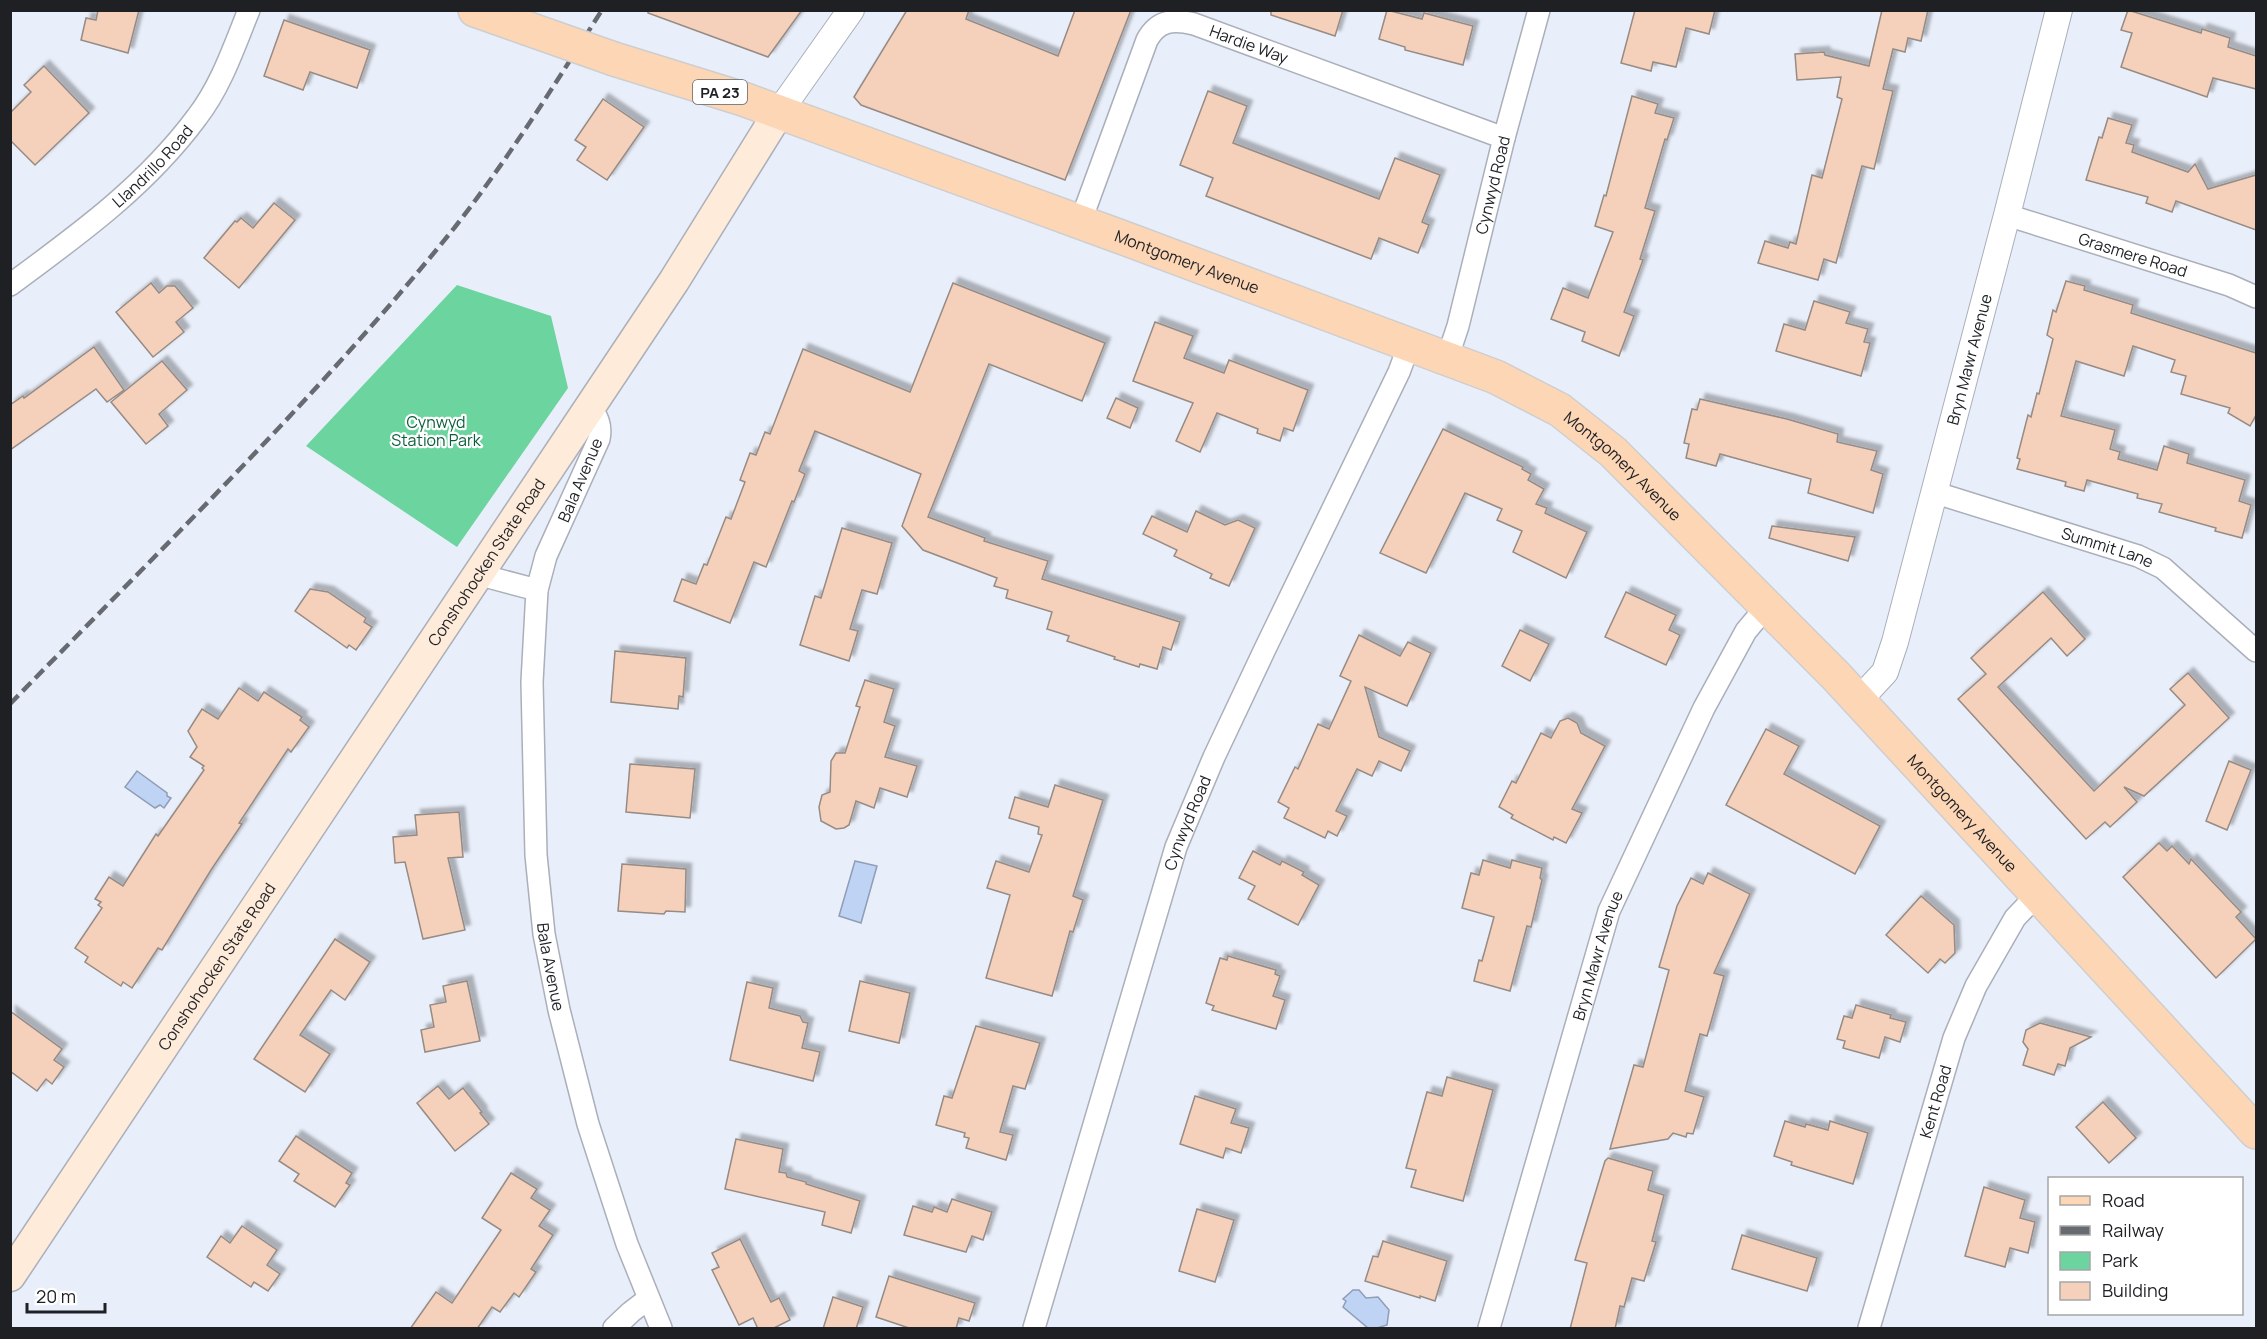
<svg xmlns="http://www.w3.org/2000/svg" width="2267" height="1339" font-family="Manrope,sans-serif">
	<defs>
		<filter id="shadow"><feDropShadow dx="5.5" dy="-5.5" stdDeviation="1.5" flood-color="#0004"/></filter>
	</defs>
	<rect width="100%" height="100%" fill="#e9effa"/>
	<polygon fill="#6cd49e" points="457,285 551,316 568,388 457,547 306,446"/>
	<g fill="#bfd3f4" stroke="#8f9db6" stroke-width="1.5">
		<polygon points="137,771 167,793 167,796 171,798 164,808 160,805 155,808 125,787"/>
		<polygon points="855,861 877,866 861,923 839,916"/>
		<polygon points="1353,1290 1359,1290 1366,1298 1378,1297 1389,1310 1387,1325 1377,1328 1368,1328 1343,1307 1346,1301 1343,1299"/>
	</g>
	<g fill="#f5d0bb" stroke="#968b85" stroke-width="1.5" filter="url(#shadow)">
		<polygon points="98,10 139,10 128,53 81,40 86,18 96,20"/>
		<polygon points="648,10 802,10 768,57 648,13"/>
		<polygon points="907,10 969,10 966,19 1058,56 1075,10 1131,10 1065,180 861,105 854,97"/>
		<polygon points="1271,10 1343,10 1335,36 1271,15"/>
		<polygon points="1387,10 1422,19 1424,13 1473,26 1463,65 1405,50 1405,47 1379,39"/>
		<polygon points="1635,10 1715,10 1709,34 1686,28 1676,67 1653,62 1651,71 1621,63"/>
		<polygon points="1882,10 1928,10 1921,41 1908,38 1905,52 1893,49 1883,89 1893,91 1874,169 1862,166 1836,263 1824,259 1818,280 1758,263 1765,241 1788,248 1790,242 1796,244 1812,175 1822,178 1842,99 1837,97 1841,77 1797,80 1795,54 1824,52 1825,55 1869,66"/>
		<polygon points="2128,10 2201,33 2202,29 2230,38 2228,47 2256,56 2256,89 2213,78 2207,97 2121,67 2132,33 2121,30"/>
		<polygon points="284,20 370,50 357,88 310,72 303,90 264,76"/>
		<polygon points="44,66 89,113 35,165 10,140 10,113 31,92 24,85"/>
		<polygon points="1208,91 1247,106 1233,143 1379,199 1395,158 1440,175 1422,222 1429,225 1418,253 1379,238 1371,259 1206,196 1213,178 1180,165"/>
		<polygon points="1632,96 1658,104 1655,113 1674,118 1667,140 1665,139 1645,208 1655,211 1640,259 1643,260 1624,312 1634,316 1619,356 1582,341 1585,332 1551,319 1563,288 1588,298 1613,232 1595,226 1604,195 1606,196"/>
		<polygon points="603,99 644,127 607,180 577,160 586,147 575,140"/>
		<polygon points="2108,118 2132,125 2126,143 2134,145 2132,152 2188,172 2195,164 2208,189 2256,175 2256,230 2176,201 2172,212 2146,203 2148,197 2086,180 2099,137 2102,138"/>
		<polygon points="274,203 295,220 239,288 204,258 235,221 237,222 241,218 253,228"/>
		<polygon points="2066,281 2085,286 2084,290 2133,305 2131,313 2256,353 2256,415 2250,426 2228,413 2230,408 2181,394 2186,376 2171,372 2175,360 2133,346 2124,376 2076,361 2061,416 2115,430 2110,449 2120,452 2118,459 2157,470 2164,446 2189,454 2187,463 2245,480 2239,501 2251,505 2242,538 2215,531 2216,528 2159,512 2162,504 2137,498 2138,494 2087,480 2084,491 2065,486 2066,482 2017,469 2020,459 2017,458 2028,415 2031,417 2037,393 2039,394 2053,339 2047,335 2053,310 2056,312"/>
		<polygon points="151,283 159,293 167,286 175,286 193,308 176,322 184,332 153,357 116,312"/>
		<polygon points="953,283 1105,343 1082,401 989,364 928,517 985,538 984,541 1048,561 1042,579 1180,622 1171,650 1163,647 1157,669 1140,664 1139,667 1114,659 1115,657 1067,641 1069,636 1047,629 1052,612 1006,598 1008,590 994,586 997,578 923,550 902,526 921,474 815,431 799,471 805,474 794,502 792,501 766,567 754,562 730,623 674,601 682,579 696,584 704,564 707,565 726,517 731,519 745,482 740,480 750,453 756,455 765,432 770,434 803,349 910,392"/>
		<polygon points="1814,301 1850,312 1846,323 1868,329 1864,342 1870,343 1861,376 1776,351 1784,324 1805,330"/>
		<polygon points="1155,322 1193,336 1184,358 1224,373 1229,360 1308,390 1293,431 1284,428 1280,441 1257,433 1258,429 1217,413 1200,452 1176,441 1193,403 1133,381"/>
		<polygon points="94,347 124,390 107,402 96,389 10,450 10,405 23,396 24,398"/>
		<polygon points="162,361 187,390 159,414 168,426 146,444 111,402"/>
		<polygon points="1116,398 1138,408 1130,428 1107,418"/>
		<polygon points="1700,399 1787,419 1838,434 1837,442 1877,451 1871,470 1883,474 1873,513 1808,493 1811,479 1720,454 1716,466 1686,458 1689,444 1684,443 1692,409 1697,410"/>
		<polygon points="1443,429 1523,467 1522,469 1531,474 1528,480 1544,489 1536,504 1547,508 1545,513 1587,532 1566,578 1513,552 1522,531 1497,520 1502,509 1465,493 1426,573 1380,553"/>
		<polygon points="1196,511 1225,525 1238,520 1255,528 1229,586 1210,578 1212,574 1174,556 1177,550 1143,534 1152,516 1187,532"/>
		<polygon points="1772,526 1855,537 1848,561 1769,538"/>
		<polygon points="842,528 892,543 877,594 862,590 850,629 858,631 849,661 800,645 815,596 821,598"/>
		<polygon points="310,589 328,592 366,618 364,622 372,627 356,650 349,645 347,648 295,611"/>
		<polygon points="1626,592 1676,615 1669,630 1680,635 1666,665 1605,637"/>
		<polygon points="2043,592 2085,639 2067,656 2051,638 1998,687 2094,791 2185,705 2170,689 2188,673 2229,718 2144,796 2124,787 2137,802 2110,827 2105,822 2086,839 1958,699 1986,674 1971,658"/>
		<polygon points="1520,630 1549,644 1530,681 1502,666"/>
		<polygon points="1359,635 1400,656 1408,642 1431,653 1407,706 1365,687 1379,737 1410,751 1401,771 1379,761 1372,776 1357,769 1336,811 1347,816 1337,836 1328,831 1325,838 1284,818 1289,808 1278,802 1295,767 1298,769 1318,724 1329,729 1351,681 1340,676"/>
		<polygon points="615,651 686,658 683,697 679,696 678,709 611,702"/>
		<polygon points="865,680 894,689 884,722 895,726 885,757 917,766 907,797 880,788 874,808 856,801 849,825 844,828 836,829 821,821 819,807 822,795 830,792 831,761 836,753 845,753 860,707 856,706"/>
		<polygon points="239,688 258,701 264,692 302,717 300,720 309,727 291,752 288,749 239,823 242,824 211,870 162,950 158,948 132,988 123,982 121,986 85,962 88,957 75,948 102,908 98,905 101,902 95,899 109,877 123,886 156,834 158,836 204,770 202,768 204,766 190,757 197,747 188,731 202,709 218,719"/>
		<polygon points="1568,718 1577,723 1581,733 1605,746 1572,809 1582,813 1566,843 1554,837 1553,840 1511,818 1513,815 1499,807 1512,781 1516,783 1541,733 1551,738 1560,721"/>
		<polygon points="1766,729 1799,746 1784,774 1880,826 1855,874 1726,805"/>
		<polygon points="2229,761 2251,770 2227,830 2206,821"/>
		<polygon points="630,764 695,769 690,818 626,812"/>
		<polygon points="1055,785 1103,800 1073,896 1083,900 1073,932 1070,931 1052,996 986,978 1010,895 987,888 996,861 1029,872 1042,835 1038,834 1039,827 1009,818 1015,797 1048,807"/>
		<polygon points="459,812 463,857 448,858 465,930 423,939 405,862 395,863 393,837 417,835 415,815"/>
		<polygon points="2159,843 2167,851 2172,846 2189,864 2191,859 2241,912 2236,917 2256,939 2216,978 2123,877"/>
		<polygon points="1253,851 1280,865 1282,861 1304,872 1302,875 1319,885 1298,925 1248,899 1255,886 1239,878"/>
		<polygon points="1483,860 1510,868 1512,860 1542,868 1540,878 1542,880 1531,927 1527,926 1510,991 1474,981 1479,960 1482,961 1494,917 1462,908 1471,873 1479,875"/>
		<polygon points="622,864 686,869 685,912 666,911 664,914 618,911"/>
		<polygon points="1708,873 1750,894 1714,973 1724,976 1707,1036 1700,1034 1685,1091 1704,1097 1693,1134 1687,1133 1686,1137 1673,1133 1668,1139 1610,1149 1634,1065 1643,1067 1669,970 1659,967 1677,906 1691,878 1703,884"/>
		<polygon points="1921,896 1954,925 1955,953 1945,963 1940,959 1928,973 1886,935"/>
		<polygon points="335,939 370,962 345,1000 331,990 300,1035 330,1054 305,1092 254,1059"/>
		<polygon points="1228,956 1276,970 1275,974 1280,976 1273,996 1285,1000 1276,1029 1212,1010 1214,1006 1206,1003 1220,958 1227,960"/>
		<polygon points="467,981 480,1041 425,1052 421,1030 434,1027 430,1005 446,1002 443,986"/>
		<polygon points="860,981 910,993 899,1043 849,1031"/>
		<polygon points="747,982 773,988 769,1008 800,1016 803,1022 808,1023 802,1048 820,1052 813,1081 730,1060"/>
		<polygon points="1856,1005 1891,1015 1890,1018 1906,1022 1900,1042 1885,1037 1879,1058 1843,1048 1845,1041 1837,1039 1844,1016 1852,1018"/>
		<polygon points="10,1011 62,1049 54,1060 64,1067 52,1084 46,1079 37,1091 10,1071"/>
		<polygon points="2040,1023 2091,1037 2070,1048 2065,1066 2058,1064 2054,1075 2023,1065 2028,1049 2023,1042 2026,1030"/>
		<polygon points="976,1026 1040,1043 1025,1089 1013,1086 1000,1132 1013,1135 1006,1160 966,1148 969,1138 964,1137 965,1133 936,1125 944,1096 952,1098"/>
		<polygon points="1447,1077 1493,1090 1463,1201 1411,1187 1416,1170 1406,1168 1427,1092 1442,1096"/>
		<polygon points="438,1086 449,1099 463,1088 482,1112 480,1113 489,1124 455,1151 417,1103"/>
		<polygon points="1195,1096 1236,1109 1231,1123 1249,1128 1241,1153 1226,1148 1223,1158 1180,1144"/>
		<polygon points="2103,1102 2136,1138 2109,1163 2076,1127"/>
		<polygon points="1785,1121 1805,1127 1806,1124 1828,1130 1830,1121 1868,1133 1853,1184 1791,1165 1792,1162 1774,1156"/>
		<polygon points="296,1136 352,1173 346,1183 350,1185 335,1207 294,1181 299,1174 279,1161"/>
		<polygon points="736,1139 783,1149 779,1172 786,1173 787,1177 806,1182 806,1184 860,1201 851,1233 822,1225 825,1212 725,1189"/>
		<polygon points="1608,1158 1653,1171 1648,1190 1664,1195 1652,1241 1656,1242 1644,1281 1632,1278 1624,1307 1620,1306 1615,1329 1570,1329 1587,1263 1575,1260 1605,1161"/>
		<polygon points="511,1173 537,1189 531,1198 550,1210 539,1226 553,1235 531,1269 536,1272 519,1297 514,1293 500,1312 492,1307 477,1329 410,1329 436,1292 452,1303 501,1230 482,1218"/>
		<polygon points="1984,1187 2025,1200 2020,1218 2035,1222 2028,1253 2010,1248 2005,1267 1965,1256"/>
		<polygon points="952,1199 992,1212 983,1240 972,1236 966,1252 904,1235 913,1206 932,1212 934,1207 947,1212"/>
		<polygon points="1197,1209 1234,1220 1215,1282 1179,1271"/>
		<polygon points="242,1226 277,1250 267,1265 280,1274 268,1291 254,1282 251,1287 207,1257 221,1236 230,1243"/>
		<polygon points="1742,1235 1817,1258 1807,1291 1732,1269"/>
		<polygon points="740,1239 771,1302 779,1298 790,1320 772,1329 758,1329 753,1318 739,1325 712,1270 719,1267 712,1253"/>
		<polygon points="1383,1241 1447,1261 1435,1301 1420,1296 1420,1298 1365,1281 1373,1256 1378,1257"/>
		<polygon points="889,1276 975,1303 969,1321 959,1318 956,1329 912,1329 876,1317"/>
		<polygon points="833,1297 863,1307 856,1329 823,1329"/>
	</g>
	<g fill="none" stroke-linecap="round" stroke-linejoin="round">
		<g stroke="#aaafba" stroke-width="24">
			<g id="minor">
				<path id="s1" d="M2007,215L2229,285L2256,297"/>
				<path id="s2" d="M1080,223L1147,40C1158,20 1173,19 1194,24L1504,138"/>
				<path id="s3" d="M10,285C78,235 146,186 197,117C221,86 234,47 249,10"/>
				<path id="s4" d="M1447,359L1458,326L1504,138L1539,10"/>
				<path id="s5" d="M590,405C597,417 602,425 599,439L546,556L537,590L532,682L536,855L544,934L559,1010L588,1124L627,1244L661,1328"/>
				<path id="s6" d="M1933,492L2138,556L2163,568L2256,651"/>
				<polyline points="477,574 537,590"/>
				<polyline points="614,1328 631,1312 648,1299"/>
				<path id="s7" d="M1034,1328L1176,847L1214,757L1264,651L1399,372L1409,345"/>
				<path id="s8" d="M1489,1328L1609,911L1704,708L1746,631L1767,606"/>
				<path id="s9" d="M1869,1328L1954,1038L1976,986L2015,918L2038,894"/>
			</g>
		</g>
		<g stroke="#aaafba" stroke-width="28">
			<g id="tertiary">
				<polyline points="779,112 851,10"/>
				<path id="s10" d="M1859,700L1885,672L1895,642L2007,215L2059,10"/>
			</g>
		</g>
		<g stroke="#aaafba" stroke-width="33">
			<g id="secondary">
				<path id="s11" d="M10,1276L674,281L779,112"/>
			</g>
		</g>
		<g stroke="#cececf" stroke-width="36">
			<g id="primary">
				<polyline points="475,10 526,28"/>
				<path id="s12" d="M614,59L743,99L1121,237L1496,377L1560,410L1613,452L1836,676L2256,1132"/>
			</g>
		</g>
		<use href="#minor" stroke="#fff" stroke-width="21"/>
		<use href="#tertiary" stroke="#fff" stroke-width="26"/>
		<use href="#secondary" stroke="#feebda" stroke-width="30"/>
		<use href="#primary" stroke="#fdd6b6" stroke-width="33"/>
		<path stroke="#676a71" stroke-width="4.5" stroke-dasharray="12 6" stroke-linecap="butt" d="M10,704C162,548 319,396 455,227C509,158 555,84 602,10"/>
		<g stroke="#cececf" stroke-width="36" stroke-linecap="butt">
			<polyline id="primary-bridge" points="526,28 614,59"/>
		</g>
		<use href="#primary-bridge" stroke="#fdd6b6" stroke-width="33"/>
	</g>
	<g text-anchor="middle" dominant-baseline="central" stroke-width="4.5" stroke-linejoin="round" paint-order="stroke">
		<rect fill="#fff" stroke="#626366" stroke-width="1.5" x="693" y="80" width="54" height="24" rx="4.5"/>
		<g font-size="15" font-weight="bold" fill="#1e2024">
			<text x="720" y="92">PA 23</text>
		</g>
		<g font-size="16" fill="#1e2024" stroke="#fff">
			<text stroke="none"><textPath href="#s2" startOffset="308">Hardie Way</textPath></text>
			<text stroke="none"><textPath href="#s3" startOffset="186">Llandrillo Road</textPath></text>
			<text stroke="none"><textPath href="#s4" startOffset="180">Cynwyd Road</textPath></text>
			<text stroke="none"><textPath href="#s1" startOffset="132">Grasmere Road</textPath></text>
			<text stroke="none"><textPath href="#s12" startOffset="608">Montgomery Avenue</textPath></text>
			<text stroke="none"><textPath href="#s10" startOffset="362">Bryn Mawr Avenue</textPath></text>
			<text stroke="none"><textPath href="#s12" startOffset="1094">Montgomery Avenue</textPath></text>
			<text transform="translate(580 480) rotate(-67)">Bala Avenue</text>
			<text stroke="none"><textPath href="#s6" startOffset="183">Summit Lane</textPath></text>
			<text stroke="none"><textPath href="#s11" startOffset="858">Conshohocken State Road</textPath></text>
			<text stroke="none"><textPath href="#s12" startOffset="1580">Montgomery Avenue</textPath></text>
			<text stroke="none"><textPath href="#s7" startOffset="528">Cynwyd Road</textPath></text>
			<text stroke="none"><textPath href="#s8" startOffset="388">Bryn Mawr Avenue</textPath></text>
			<text stroke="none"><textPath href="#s11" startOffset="372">Conshohocken State Road</textPath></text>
			<text stroke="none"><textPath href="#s5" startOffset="578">Bala Avenue</textPath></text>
			<text stroke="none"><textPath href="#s9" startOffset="236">Kent Road</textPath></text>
		</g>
		<g font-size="16" fill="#0b5e3b" stroke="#fff">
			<text x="436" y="422">Cynwyd<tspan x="436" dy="18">Station Park</tspan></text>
		</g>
	</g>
	<rect width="2267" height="1339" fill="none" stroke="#1e2024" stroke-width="24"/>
	<rect x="2048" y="1177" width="195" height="138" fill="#ffffff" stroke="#a5a6a7" stroke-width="1.5"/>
	<rect x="2060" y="1196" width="30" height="9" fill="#fdd6b6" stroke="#a5a6a7" stroke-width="1.5"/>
	<text x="2102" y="1207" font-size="18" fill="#1e2024">Road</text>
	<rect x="2060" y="1226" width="30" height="9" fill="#676a71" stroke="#a5a6a7" stroke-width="1.5"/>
	<text x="2102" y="1237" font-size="18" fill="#1e2024">Railway</text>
	<rect x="2060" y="1252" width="30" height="18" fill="#6cd49e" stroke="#a5a6a7" stroke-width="1.5"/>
	<text x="2102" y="1267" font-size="18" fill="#1e2024">Park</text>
	<rect x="2060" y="1282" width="30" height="18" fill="#f5d0bb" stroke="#a5a6a7" stroke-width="1.5"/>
	<text x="2102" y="1297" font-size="18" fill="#1e2024">Building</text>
	<path d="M27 1303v9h78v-9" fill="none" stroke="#1e2024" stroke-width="3"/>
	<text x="36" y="1303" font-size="18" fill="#1e2024" stroke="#ffffff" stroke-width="4.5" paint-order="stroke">20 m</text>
</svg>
